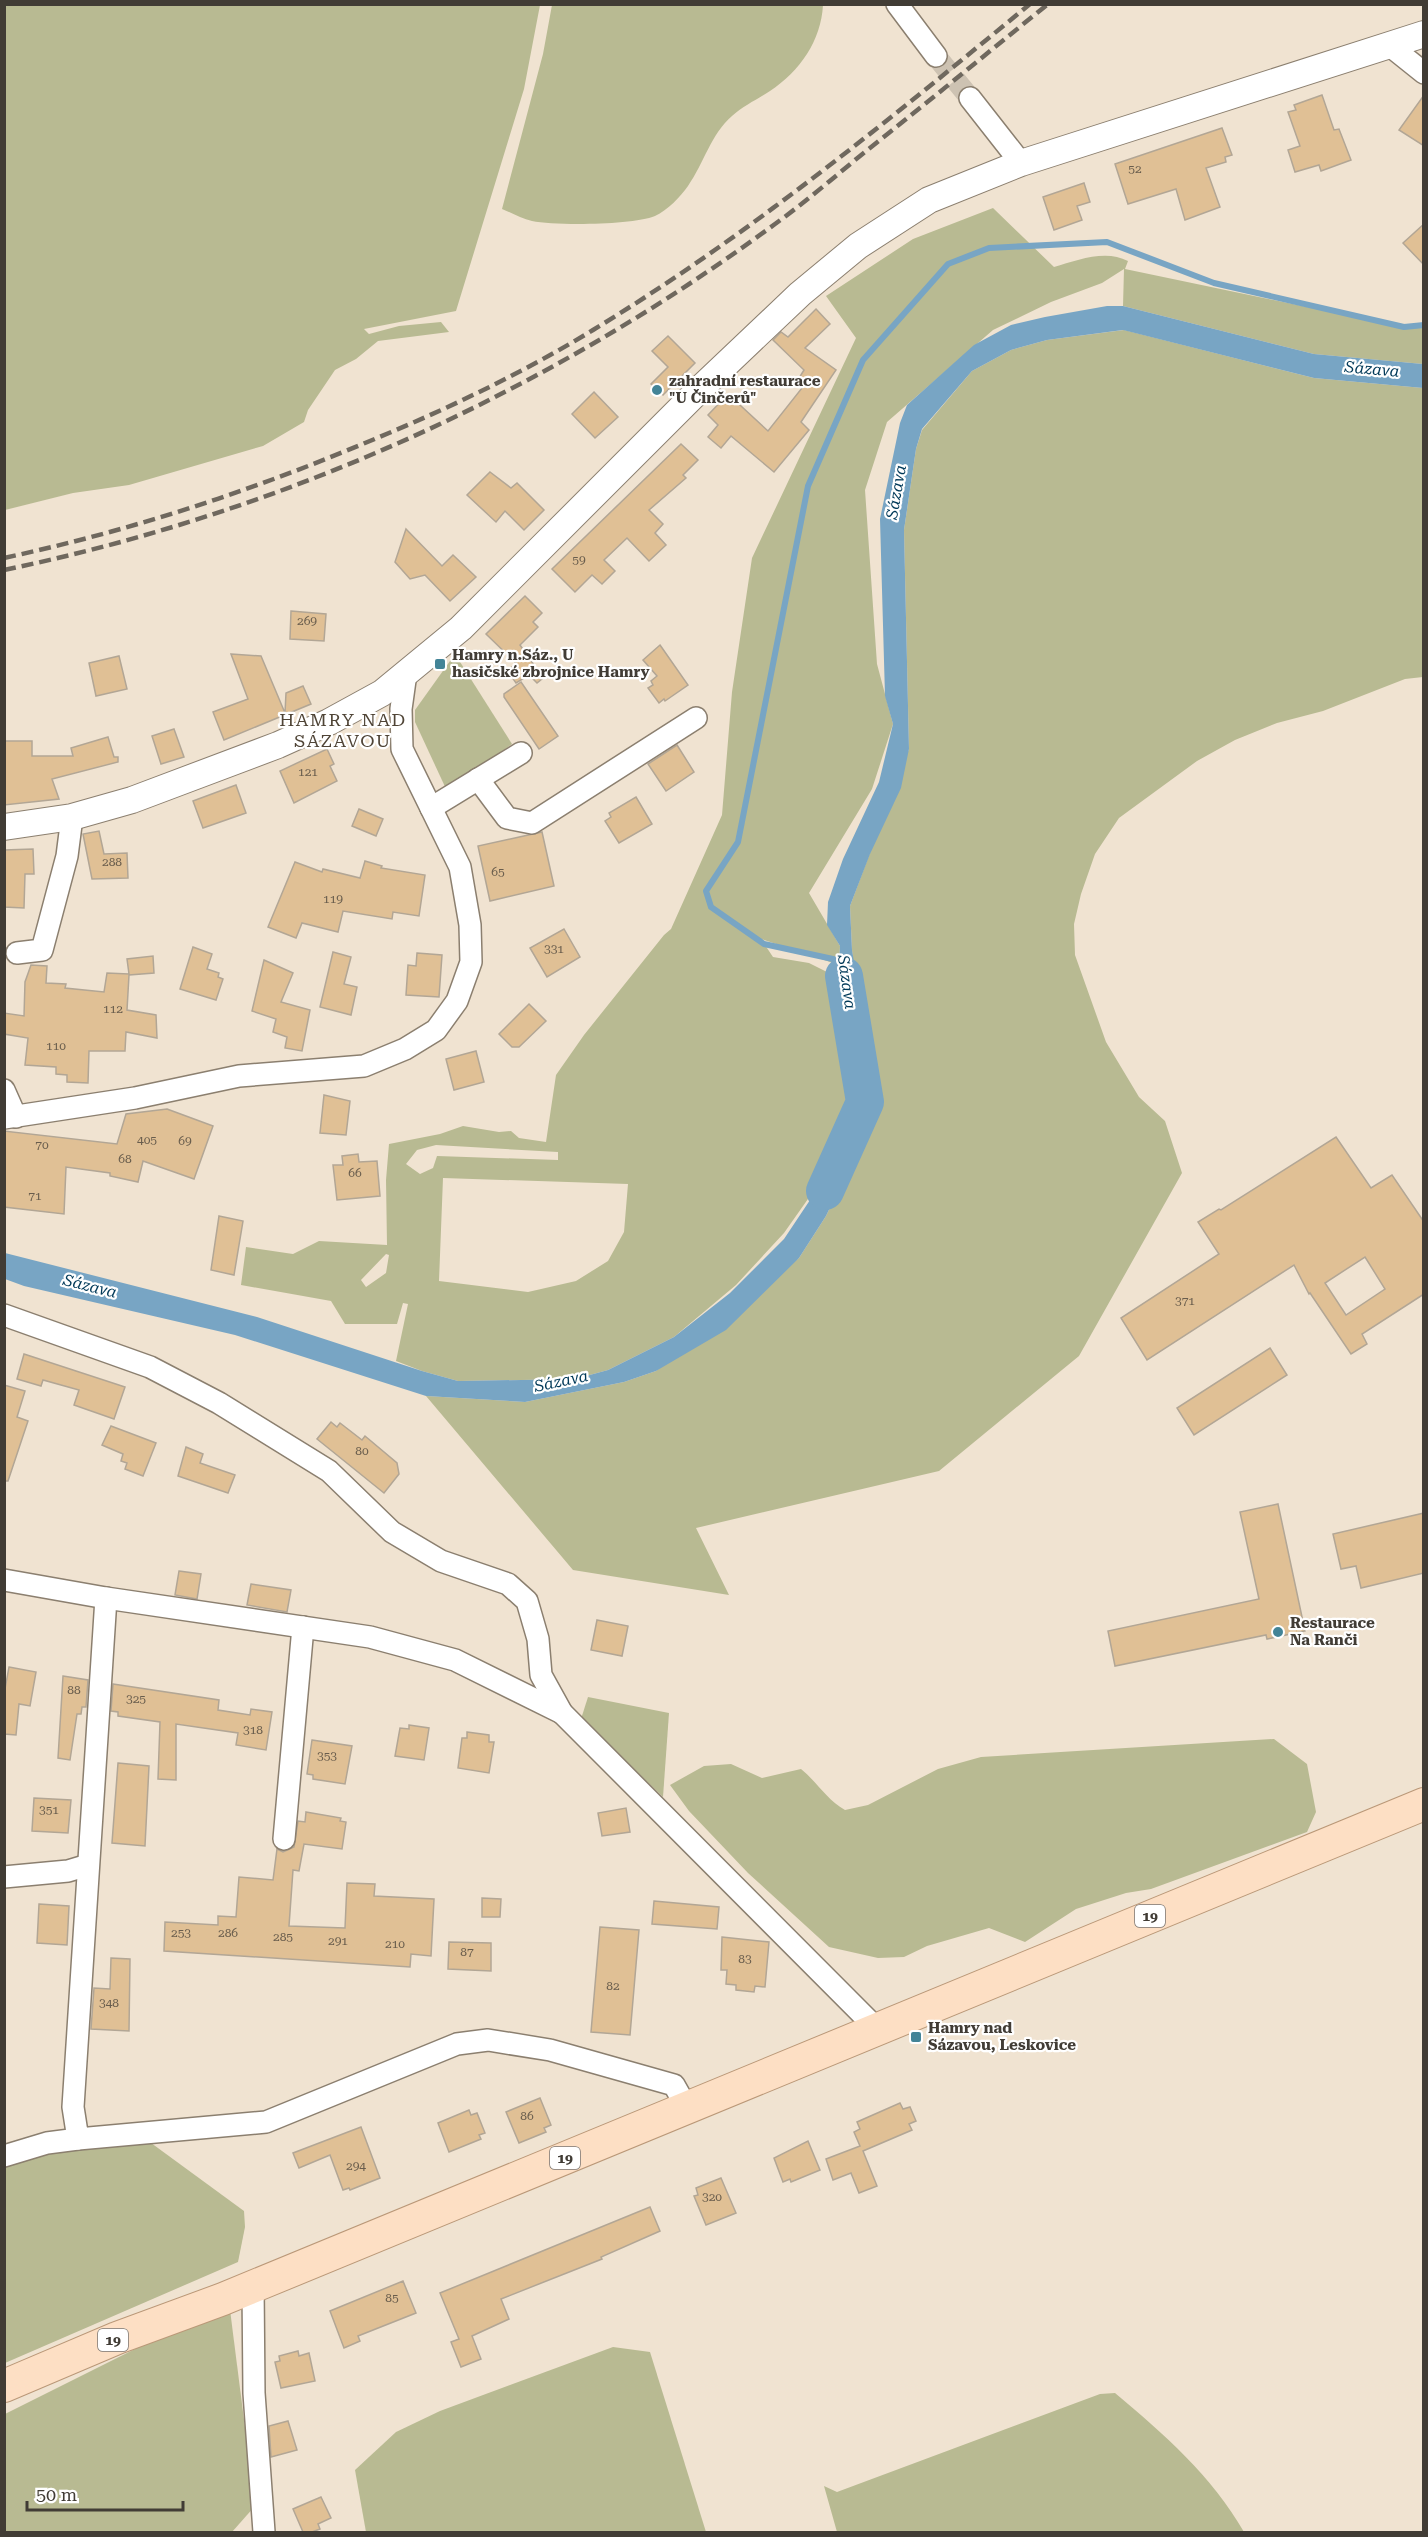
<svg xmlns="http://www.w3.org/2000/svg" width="1428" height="2537" font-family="'Roboto Serif',serif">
	<rect width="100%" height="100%" fill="#f0e3d1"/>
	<g fill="#b8ba92" fill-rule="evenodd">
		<polygon points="4,5 540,5 524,89 456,311 364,329 369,334 399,326 441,322 449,332 378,341 356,359 335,370 308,410 304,422 263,446 129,485 73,493 5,510"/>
		<path d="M552,5L823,4V5C821,41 800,71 770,91C758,99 743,106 732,116C711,134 704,163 688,186C680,197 668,210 655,216C633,225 556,226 532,221C522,219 512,213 502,209L543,54Z"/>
		<path d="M993,208L1054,267C1077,260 1106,249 1128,261L1125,269L1403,327L1423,325V364L1314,354L1123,306L1124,269L1102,283L1051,302L993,330L887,422L865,490L877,664L893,724L872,789L809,893L840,946L839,965L761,939L773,957L809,963L829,973L841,996L857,1039L864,1093L858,1128L784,1233L736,1285L674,1337L608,1370L575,1379L458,1381L422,1371L396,1361L408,1304L403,1303L397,1324H345L331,1301L241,1285L246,1247L293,1254L319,1241L387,1245L386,1180L389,1144L440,1134L463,1126L499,1132L511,1131L519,1138L546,1142L556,1075L584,1035L664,935L671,929L722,815L732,692L752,558L856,338L826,296L913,239ZM436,1145L558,1152V1160L437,1156L433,1168L420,1174L406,1164L417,1150ZM443,1178L628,1184L624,1232L608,1261L576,1281L528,1292L439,1281ZM386,1254L389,1255L386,1273L366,1287L361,1280Z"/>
		<polygon points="1124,330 1314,378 1423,388 1423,677 1405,679 1323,711 1277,723 1235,740 1197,761 1119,818 1095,854 1081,894 1074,924 1075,955 1106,1042 1139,1097 1165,1121 1182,1173 1079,1356 939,1471 696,1528 729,1595 573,1570 426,1396 525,1402 624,1382 656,1371 799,1258 826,1216 872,1120 852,950 850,906 909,749 904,530 916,449 922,430 972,371 1011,350 1047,340"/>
		<polygon points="455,654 512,744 447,791 415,722 415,710"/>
		<polygon points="588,1697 669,1713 663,1797 581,1719"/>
		<path d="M1274,1739L1307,1764L1316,1812L1307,1832L1151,1889L1126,1893L1076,1909L1025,1942L989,1928L927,1946L904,1957L878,1958L829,1947L748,1873L689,1811L670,1785L704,1766L731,1764L762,1778L801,1769C817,1782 827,1800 845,1810L868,1805L938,1769L981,1757Z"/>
		<polygon points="147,2140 244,2211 245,2227 238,2262 5,2363 4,2159 27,2151"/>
		<polygon points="229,2302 255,2506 232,2532 5,2532 5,2414"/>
		<polygon points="613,2347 650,2352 706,2532 366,2532 355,2470 396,2432 440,2411"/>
		<path d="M1115,2393C1164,2434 1212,2476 1244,2532H837L824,2486L837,2492L1100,2394Z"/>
	</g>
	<polygon fill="#78a5c4" points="1107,306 1123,306 1314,354 1423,364 1423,388 1314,378 1123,330 1047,340 1011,350 972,371 922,429 916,449 904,530 909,749 901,788 870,854 850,906 852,950 877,1098 872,1120 826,1216 799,1258 726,1330 656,1371 624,1382 525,1402 426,1396 235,1335 24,1286 5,1279 5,1253 257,1317 422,1371 458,1381 575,1379 608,1370 674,1337 730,1293 784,1239 858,1128 864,1093 857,1039 837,988 833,963 839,964 840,946 827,925 828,902 843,859 879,782 893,724 885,696 880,519 900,423 907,405 974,345 1011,325 1045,317"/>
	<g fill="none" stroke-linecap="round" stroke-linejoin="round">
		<polyline stroke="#78a5c4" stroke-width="6" points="842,961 764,944 711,907 706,891 738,842 808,486 863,360 948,264 989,248 1107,242 1214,283 1404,327 1424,325"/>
		<polyline stroke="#78a5c4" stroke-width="38" points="825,1191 865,1102 844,976"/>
	</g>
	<g fill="#e0c095" stroke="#b2a695" stroke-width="1.5" fill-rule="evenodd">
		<polygon points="1322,95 1334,130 1339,129 1351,160 1321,171 1319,165 1295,172 1288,150 1300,146 1288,112 1296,110 1294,105"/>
		<polygon points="1424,95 1424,146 1399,130"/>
		<polygon points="1222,128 1232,155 1225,157 1226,162 1206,168 1220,207 1185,220 1176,189 1128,204 1115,164"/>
		<polygon points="1084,183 1090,202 1077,206 1082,220 1054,230 1043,197"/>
		<polygon points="1424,224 1424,265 1403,243"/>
		<polygon points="816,309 830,324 805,348 836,370 801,422 809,430 774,472 731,436 721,448 708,437 718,425 708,415 728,394 768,431 806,383 799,378 804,370 773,340 781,332 788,337"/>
		<polygon points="668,336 695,363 663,395 651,384 668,367 652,351"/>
		<polygon points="594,392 618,417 595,438 572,414"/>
		<polygon points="681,444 698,460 683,475 686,478 649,510 663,524 655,533 666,545 649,561 627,538 604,560 615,571 602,584 592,575 575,592 552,569"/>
		<polygon points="490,472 511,488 517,483 544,510 524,530 505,511 496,522 467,495"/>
		<polygon points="406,529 442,566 453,555 476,577 450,601 425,575 410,579 395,562"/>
		<polygon points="525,596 542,613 533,622 538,627 520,645 543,678 537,683 529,675 516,683 507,670 517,664 486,634"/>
		<polygon points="291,611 326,614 324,641 290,639"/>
		<polygon points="660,645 688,685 665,701 664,699 659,703 648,688 653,685 651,681 657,676 643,660"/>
		<polygon points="231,654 261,656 285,713 286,693 303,686 311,704 224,740 213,712 248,699"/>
		<polygon points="119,656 127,689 96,696 89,663"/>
		<polygon points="521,682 558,736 539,749 504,697 504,694"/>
		<polygon points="174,729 184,757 161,764 152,736"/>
		<polygon points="108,737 114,757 118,757 118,762 52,779 59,799 4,805 4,741 32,741 32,756 73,756 71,748"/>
		<polygon points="677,745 694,772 666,791 648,764"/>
		<polygon points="327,749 334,764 330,766 337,781 294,803 280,771"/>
		<polygon points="236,785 246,813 203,828 193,801"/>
		<polygon points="636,797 652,824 619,843 605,821 611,817 609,813"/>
		<polygon points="359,809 383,819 376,836 352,826"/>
		<polygon points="99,831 104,854 127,853 128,878 92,879 83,834"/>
		<polygon points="542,832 554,886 490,901 478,846"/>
		<polygon points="33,849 34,874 25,874 24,908 4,907 4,850"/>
		<polygon points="365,861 382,866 381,868 425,875 419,916 393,912 392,919 343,911 338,932 302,923 296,938 268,927 295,862 322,872 323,869 360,878"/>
		<polygon points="564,929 580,957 547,977 530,948"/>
		<polygon points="193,947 212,954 207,969 219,973 218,977 223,979 216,1000 180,989"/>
		<polygon points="333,952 351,957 344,984 357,987 351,1015 320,1007"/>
		<polygon points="417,953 442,955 439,997 406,995 408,965 416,966"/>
		<polygon points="153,956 154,973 129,975 127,1010 156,1015 157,1038 126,1032 125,1051 89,1051 88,1083 67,1082 67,1075 56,1074 56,1067 25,1065 28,1038 4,1034 4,1013 24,1016 25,982 31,965 47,966 46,983 66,984 65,988 104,992 107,973 129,974 127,959"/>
		<polygon points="264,960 293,973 281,1002 310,1010 302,1051 285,1048 287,1037 273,1032 276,1019 252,1011"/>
		<polygon points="529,1004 546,1021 519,1047 512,1047 499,1034"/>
		<polygon points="476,1051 484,1082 454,1090 446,1059"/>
		<polygon points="324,1095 350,1101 346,1135 320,1133"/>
		<polygon points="167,1109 213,1126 194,1179 143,1161 138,1182 110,1176 110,1173 66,1167 64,1214 4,1207 4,1131 117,1144 126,1114"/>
		<path d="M1336,1137L1371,1188L1392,1175L1424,1222V1294L1362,1334L1367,1344L1351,1354L1310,1293L1309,1294L1294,1265L1147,1360L1121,1318L1219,1254L1198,1222L1219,1209L1221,1210ZM1365,1257L1385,1289L1346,1315L1325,1283Z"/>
		<polygon points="358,1154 359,1162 377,1161 380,1196 337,1200 333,1165 343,1165 342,1156"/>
		<polygon points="219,1216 243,1221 234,1275 211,1270"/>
		<polygon points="1270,1348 1287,1375 1194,1435 1177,1408"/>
		<polygon points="24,1354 125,1387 114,1419 74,1405 79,1390 43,1380 41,1386 17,1379"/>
		<polygon points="4,1385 25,1391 17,1417 28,1421 8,1481 4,1481"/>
		<polygon points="331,1422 337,1427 340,1423 362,1440 365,1436 397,1463 399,1474 384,1493 317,1439"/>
		<polygon points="111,1426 156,1443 143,1476 125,1469 127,1463 121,1461 123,1454 102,1445"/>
		<polygon points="186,1447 203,1454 200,1463 235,1475 228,1493 178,1476"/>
		<polygon points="1278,1504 1305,1631 1267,1639 1266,1635 1115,1666 1108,1631 1259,1599 1240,1512"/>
		<polygon points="1424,1513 1424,1573 1361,1588 1356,1566 1341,1569 1333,1534"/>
		<polygon points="179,1571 201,1574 197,1599 175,1595"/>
		<polygon points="251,1584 291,1590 287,1612 247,1605"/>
		<polygon points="597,1620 628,1626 622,1656 591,1650"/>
		<polygon points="9,1667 36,1672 30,1706 19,1704 16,1735 4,1734 4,1694"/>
		<polygon points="63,1676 88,1680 86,1707 82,1707 81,1714 77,1714 70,1760 58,1758"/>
		<polygon points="113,1684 219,1700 218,1710 250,1715 251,1709 272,1712 266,1750 236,1745 238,1733 176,1724 176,1780 158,1779 160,1722 118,1716 118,1712 111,1711"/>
		<polygon points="409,1725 429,1728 424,1760 395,1756 400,1728 409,1729"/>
		<polygon points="467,1732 489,1735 489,1742 494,1742 489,1773 458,1768 462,1738 467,1738"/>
		<polygon points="312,1740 352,1746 345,1784 313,1779 313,1775 307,1774"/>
		<polygon points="118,1763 149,1766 145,1846 112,1843"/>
		<polygon points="34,1798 71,1800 68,1833 32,1831"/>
		<polygon points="626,1808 630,1832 602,1836 598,1813"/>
		<polygon points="306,1812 341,1818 340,1821 346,1822 342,1849 304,1844 299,1871 293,1870 289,1926 345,1928 347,1883 375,1884 374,1896 434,1899 431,1956 411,1954 410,1967 164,1951 165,1922 218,1925 218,1916 236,1917 239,1877 273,1880 277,1849 283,1852 294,1847 298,1821 305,1822"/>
		<polygon points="482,1898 501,1899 500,1917 482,1917"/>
		<polygon points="654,1901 719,1907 717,1929 652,1924"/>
		<polygon points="39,1904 69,1906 67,1945 37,1943"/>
		<polygon points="600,1927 639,1930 630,2035 591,2032"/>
		<polygon points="722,1937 769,1942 765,1987 755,1986 754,1992 736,1990 736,1985 726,1984 727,1970 721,1970"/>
		<polygon points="449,1942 491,1943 491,1971 448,1969"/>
		<polygon points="111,1958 130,1959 129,2031 91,2029 94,1988 110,1989"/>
		<polygon points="540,2098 551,2125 544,2128 546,2132 519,2143 506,2112"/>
		<polygon points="900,2103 903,2109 910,2107 916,2121 909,2124 912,2130 863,2151 877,2186 859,2193 851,2173 833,2180 826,2159 860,2146 854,2132 860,2129 857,2122"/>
		<polygon points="469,2110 471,2115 477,2113 485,2133 479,2135 481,2139 449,2152 438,2123"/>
		<polygon points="361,2127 380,2178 350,2190 349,2188 343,2190 330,2155 299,2168 293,2153"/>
		<polygon points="808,2141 820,2170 791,2182 790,2179 783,2182 774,2158"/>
		<polygon points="721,2178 736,2213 706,2225 694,2196 698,2195 696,2188"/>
		<polygon points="650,2207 660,2231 601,2257 602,2259 501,2299 509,2319 472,2336 481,2359 461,2367 451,2342 459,2339 440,2293"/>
		<polygon points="403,2281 416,2313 358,2336 360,2341 344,2348 330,2311"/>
		<polygon points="298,2351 299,2356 309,2353 315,2381 281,2388 275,2362 280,2361 279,2356"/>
		<polygon points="288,2421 297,2450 271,2457 269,2426"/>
		<polygon points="321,2497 331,2518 318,2524 320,2529 312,2532 303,2532 293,2509"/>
	</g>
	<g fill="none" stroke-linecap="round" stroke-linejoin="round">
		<polyline stroke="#cdc2b2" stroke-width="21" stroke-dasharray="21 10" stroke-linecap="butt" points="936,56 970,98"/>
		<g stroke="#8b7f6f" stroke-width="24">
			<g id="minor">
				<polyline points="897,4 936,56"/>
				<polyline points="1389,45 1424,73"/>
				<polyline points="970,98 1021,163"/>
				<polyline points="478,779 507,818 532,823 696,718"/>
				<polyline points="431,808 521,753"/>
				<polyline points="17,953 42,950 67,856 72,817"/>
				<polyline points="4,1090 16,1117"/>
				<polyline points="4,1118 135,1098 239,1076 364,1066 405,1049 436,1030 457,1001 471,962 470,925 460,867 402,749 401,709 406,673"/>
				<polyline points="4,1315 150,1367 219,1403 329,1471 392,1532 441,1561 508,1584 527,1601 538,1639 541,1675 562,1713 877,2029"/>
				<polyline points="4,1580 106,1598 370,1637 455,1660 562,1713"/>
				<polyline points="106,1598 73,2107 78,2139 266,2122 457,2044 488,2040 550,2050 674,2085 687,2108"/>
				<polyline points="284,1839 303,1627"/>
				<polyline points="4,1877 68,1871 88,1865"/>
				<polyline points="4,2156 47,2143 78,2139"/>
				<polyline points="253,2286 254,2393 264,2532"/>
			</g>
		</g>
		<g stroke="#8b7f6f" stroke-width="28">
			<polyline id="tertiary" points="4,827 72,817 132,800 278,745 329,722 382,693 461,628 702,387 800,294 858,246 929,200 1021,163 1424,34"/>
		</g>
		<g stroke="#ba9878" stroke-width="34">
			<polyline id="primary" points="4,2386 117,2338 223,2299 1424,1804"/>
		</g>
		<use href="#minor" stroke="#fff" stroke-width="21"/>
		<use href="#tertiary" stroke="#fff" stroke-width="26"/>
		<use href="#primary" stroke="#fddfc4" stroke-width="32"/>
		<g stroke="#6f685e" stroke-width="4.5" stroke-dasharray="12 6" stroke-linecap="butt">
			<path d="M4,558C129,531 248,492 365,443C443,411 521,374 593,330C749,235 889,120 1030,4"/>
			<path d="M4,570C283,512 546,393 775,224C804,203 832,179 860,156C923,106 985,55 1048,4"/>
		</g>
	</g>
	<g fill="#438497" stroke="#fff" stroke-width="2">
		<circle cx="657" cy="390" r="6"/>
		<rect x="434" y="658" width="12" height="12" rx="3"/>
		<circle cx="1278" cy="1632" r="6"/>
		<rect x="910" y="2031" width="12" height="12" rx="3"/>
	</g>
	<g text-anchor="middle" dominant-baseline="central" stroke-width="4.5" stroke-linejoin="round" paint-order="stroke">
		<g font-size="12" fill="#695d4d">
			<text x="1135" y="169">52</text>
			<text x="579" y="560">59</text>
			<text x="307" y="621">269</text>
			<text x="308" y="772">121</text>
			<text x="112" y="862">288</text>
			<text x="498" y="872">65</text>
			<text x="333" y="899">119</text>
			<text x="554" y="949">331</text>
			<text x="113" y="1009">112</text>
			<text x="56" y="1046">110</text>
			<text x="147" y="1140">405</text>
			<text x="185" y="1141">69</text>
			<text x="42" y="1145">70</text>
			<text x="125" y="1159">68</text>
			<text x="355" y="1173">66</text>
			<text x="35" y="1196">71</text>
			<text x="1185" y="1301">371</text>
			<text x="362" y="1451">80</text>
			<text x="74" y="1690">88</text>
			<text x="136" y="1699">325</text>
			<text x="253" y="1730">318</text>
			<text x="327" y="1756">353</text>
			<text x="49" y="1810">351</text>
			<text x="181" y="1933">253</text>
			<text x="228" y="1933">286</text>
			<text x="283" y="1937">285</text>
			<text x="338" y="1941">291</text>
			<text x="395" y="1944">210</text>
			<text x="467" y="1952">87</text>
			<text x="745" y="1959">83</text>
			<text x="613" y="1986">82</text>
			<text x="109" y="2003">348</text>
			<text x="527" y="2116">86</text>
			<text x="356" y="2166">294</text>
			<text x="712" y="2197">320</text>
			<text x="392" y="2298">85</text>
		</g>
		<g fill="#fff" stroke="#7a7672" stroke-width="1.5">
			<rect x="1135" y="1905" width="30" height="22" rx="4.5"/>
			<rect x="550" y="2147" width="30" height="22" rx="4.5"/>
			<rect x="98" y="2329" width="30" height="22" rx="4.5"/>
		</g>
		<g font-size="14" font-weight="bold" fill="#413c35">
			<text x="1150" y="1916">19</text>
			<text x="565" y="2158">19</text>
			<text x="113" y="2340">19</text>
		</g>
		<g font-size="15" font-weight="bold" fill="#413c35" stroke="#fff" text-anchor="start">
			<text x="669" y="381">zahradní restaurace<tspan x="669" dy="17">"U Činčerů"</tspan></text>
			<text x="452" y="655">Hamry n.Sáz., U<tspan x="452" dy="17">hasičské zbrojnice Hamry</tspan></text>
			<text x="1290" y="1623">Restaurace<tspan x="1290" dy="17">Na Ranči</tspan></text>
			<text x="928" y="2028">Hamry nad<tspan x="928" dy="17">Sázavou, Leskovice</tspan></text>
		</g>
		<g font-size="16" font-style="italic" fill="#003958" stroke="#fff">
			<text transform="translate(1372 369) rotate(5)">Sázava</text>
			<text transform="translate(896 492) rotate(-80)">Sázava</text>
			<text transform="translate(847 982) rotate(82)">Sázava</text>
			<text transform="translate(90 1286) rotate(14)">Sázava</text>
			<text transform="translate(561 1381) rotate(-12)">Sázava</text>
		</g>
		<g font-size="18" letter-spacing="1.5" fill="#4f4436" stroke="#fff">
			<text x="343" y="719">HAMRY NAD<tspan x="343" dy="21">SÁZAVOU</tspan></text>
		</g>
	</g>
	<rect width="1428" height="2537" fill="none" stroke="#413c35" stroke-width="12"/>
	<path d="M27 2501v9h156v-9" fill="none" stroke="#413c35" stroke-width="3"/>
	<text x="36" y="2501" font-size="18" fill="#413c35" stroke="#ffffff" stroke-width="4.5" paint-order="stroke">50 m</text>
</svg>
